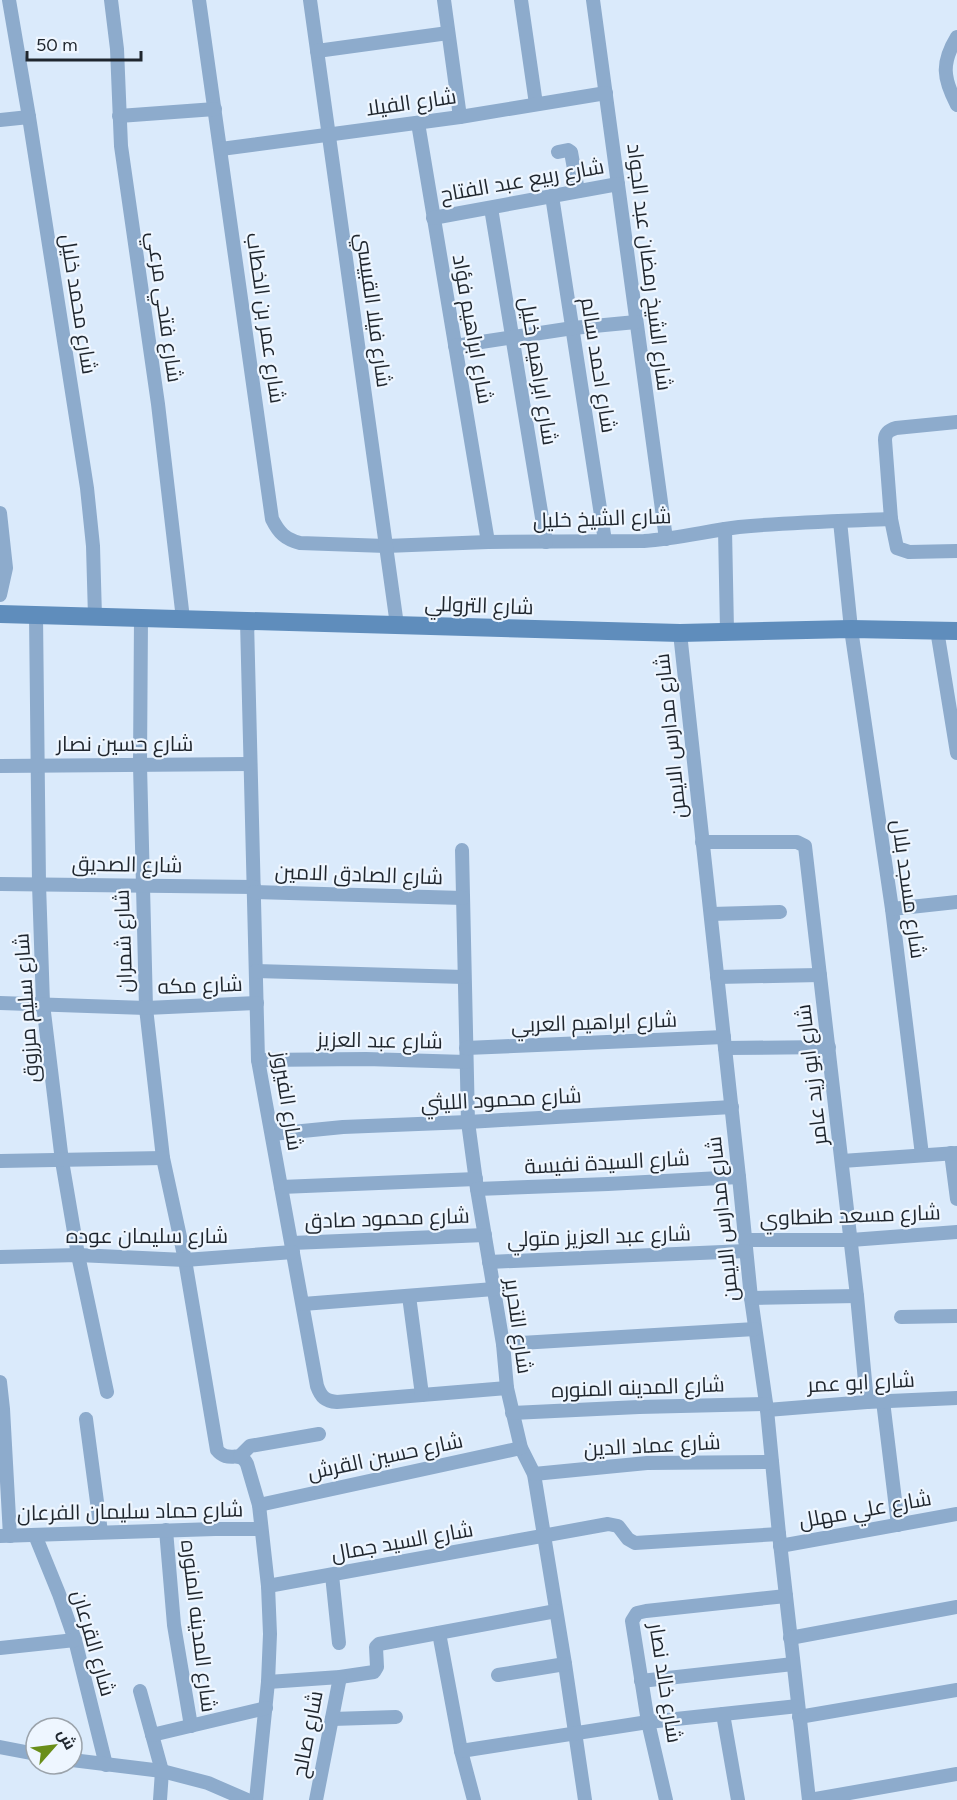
<svg xmlns="http://www.w3.org/2000/svg" width="957" height="1800" font-family="Figtree,Cairo,sans-serif">
	<rect width="100%" height="100%" fill="#daeafb"/>
	<g fill="none" stroke-linecap="round" stroke-linejoin="round">
		<g stroke="#8dabcc" stroke-width="14">
			<polyline points="9,0 29,117 87,488 93,546 95,617"/>
			<polyline points="111,0 117,49 121,146 158,404 183,619"/>
			<path d="M199,0L272,519C279,533 285,539 300,543L386,546L488,542L644,541C676,539 707,531 739,527C790,522 841,521 891,519"/>
			<polyline points="310,0 397,625"/>
			<polyline points="444,0 460,117"/>
			<polyline points="521,0 536,104"/>
			<polyline points="593,0 666,539"/>
			<path d="M957,37C941,63 943,78 957,105"/>
			<polyline points="317,51 448,33"/>
			<polyline points="119,116 215,109"/>
			<polyline points="0,120 29,117"/>
			<polyline points="418,123 488,542"/>
			<polyline points="221,149 460,117 606,93"/>
			<polyline points="558,152 568,150 571,152 578,191"/>
			<polyline points="552,196 605,541"/>
			<polyline points="491,208 546,542"/>
			<polyline points="433,218 618,184"/>
			<polyline points="455,346 573,328 636,322"/>
			<path d="M957,422L896,428C889,430 885,433 885,440L891,519L897,548L909,552L957,551"/>
			<polyline points="0,513 6,568 0,595"/>
			<polyline points="840,521 851,629 892,909 922,1155"/>
			<polyline points="725,529 727,631"/>
			<polyline points="36,615 39,884 43,1004 62,1161 78,1255 107,1392"/>
			<path d="M141,618L140,765L146,1008L163,1158L185,1260L217,1450C228,1464 240,1449 247,1464L259,1505L268,1586L270,1634L268,1682L256,1800"/>
			<path d="M247,621L258,1060L317,1386C321,1397 325,1401 337,1402L507,1388"/>
			<polyline points="937,630 957,753"/>
			<polyline points="680,633 739,1177 751,1298 767,1410 779,1534 809,1800"/>
			<polyline points="0,766 250,764"/>
			<polyline points="702,842 797,842 805,846 857,1296 867,1402"/>
			<polyline points="462,850 468,1122 477,1189 503,1344 507,1388 521,1448 534,1474 565,1664 585,1800"/>
			<polyline points="0,884 254,887"/>
			<polyline points="254,892 463,898"/>
			<polyline points="892,909 957,902"/>
			<polyline points="711,914 780,912"/>
			<polyline points="256,971 464,977"/>
			<polyline points="717,977 820,975"/>
			<polyline points="0,1003 146,1008 257,1003"/>
			<polyline points="466,1048 724,1037"/>
			<polyline points="725,1048 829,1047"/>
			<polyline points="258,1060 366,1059 466,1062"/>
			<polyline points="272,1134 343,1127 468,1122 732,1107"/>
			<polyline points="951,1153 957,1199"/>
			<polyline points="0,1161 163,1158"/>
			<polyline points="842,1161 957,1153"/>
			<polyline points="281,1187 476,1179"/>
			<polyline points="477,1189 608,1184 739,1177"/>
			<polyline points="745,1240 851,1240 957,1232"/>
			<polyline points="292,1243 485,1235"/>
			<polyline points="0,1257 78,1255 185,1260 293,1252"/>
			<polyline points="489,1262 746,1251"/>
			<polyline points="409,1296 422,1395"/>
			<polyline points="751,1298 857,1296"/>
			<polyline points="303,1304 494,1289"/>
			<polyline points="901,1317 957,1316"/>
			<polyline points="503,1344 755,1329"/>
			<polyline points="0,1382 3,1409 10,1536"/>
			<polyline points="883,1401 898,1525"/>
			<polyline points="767,1410 867,1402 957,1398"/>
			<polyline points="512,1413 639,1407 766,1404"/>
			<polyline points="86,1419 101,1532"/>
			<polyline points="240,1456 250,1446 319,1434"/>
			<polyline points="534,1474 647,1463 772,1462"/>
			<polyline points="259,1505 521,1448"/>
			<polyline points="166,1530 174,1625 191,1726"/>
			<polyline points="35,1535 59,1594 75,1640 106,1765"/>
			<polyline points="0,1536 215,1529 261,1529"/>
			<polyline points="780,1546 957,1514"/>
			<polyline points="332,1575 339,1643"/>
			<polyline points="268,1586 608,1524 618,1526 628,1539 635,1543 779,1534"/>
			<polyline points="439,1633 461,1751 474,1800"/>
			<polyline points="790,1638 957,1607"/>
			<polyline points="0,1648 75,1640"/>
			<polyline points="498,1675 565,1664"/>
			<polyline points="641,1681 793,1664"/>
			<polyline points="268,1682 340,1677 374,1672 377,1667 376,1647 379,1644 556,1611"/>
			<polyline points="140,1691 162,1771 160,1800"/>
			<polyline points="723,1714 738,1800"/>
			<polyline points="799,1717 957,1690"/>
			<polyline points="332,1719 396,1717"/>
			<polyline points="152,1735 266,1708"/>
			<polyline points="0,1747 36,1754"/>
			<polyline points="461,1751 648,1722 798,1706"/>
			<polyline points="72,1760 162,1771 208,1783 247,1800"/>
			<polyline points="316,1800 340,1677"/>
			<polyline points="666,1800 648,1722 632,1621 637,1613 646,1611 786,1596"/>
			<polyline points="810,1800 957,1774"/>
		</g>
		<polyline stroke="#5f8dbc" stroke-width="18" points="0,614 680,633 851,629 957,631"/>
	</g>
	<g text-anchor="middle" dominant-baseline="central" stroke-width="4.5" stroke-linejoin="round" paint-order="stroke">
		<g font-size="21" fill="#1f262e" stroke="#eef6ff">
			<text transform="translate(411 102) rotate(-8)">شارع الفيلا</text>
			<text transform="translate(522 180) rotate(-10)">شارع ربيع عبد الفتاح</text>
			<text transform="translate(650 267) rotate(83)">شارع الشيخ رمضان عبد الجواد</text>
			<text transform="translate(79 304) rotate(81)">شارع محمد خليل</text>
			<text transform="translate(165 307) rotate(82)">شارع فتحي مرعي</text>
			<text transform="translate(374 310) rotate(82)">شارع فيلا القبيسي</text>
			<text transform="translate(266 318) rotate(82)">شارع عمر بن الخطاب</text>
			<text transform="translate(473 329) rotate(80)">شارع ابراهيم فؤاد</text>
			<text transform="translate(599 365) rotate(81)">شارع احمد سالم</text>
			<text transform="translate(539 371) rotate(81)">شارع ابراهيم خليل</text>
			<text transform="translate(602 518) rotate(-2)">شارع الشيخ خليل</text>
			<text transform="translate(479 605) rotate(2)">شارع التروللي</text>
			<text transform="translate(670 736) rotate(-96)">شارع مدارس الايمن</text>
			<text x="125" y="743">شارع حسين نصار</text>
			<text transform="translate(127 864) rotate(1)">شارع الصديق</text>
			<text transform="translate(359 874) rotate(2)">شارع الصادق الامين</text>
			<text transform="translate(909 889) rotate(82)">شارع مسجد بلال</text>
			<text transform="translate(123 941) rotate(-92)">شارع شمران</text>
			<text transform="translate(200 985) rotate(-2)">شارع مكه</text>
			<text transform="translate(26 1008) rotate(-94)">شارع سليم مرزوق</text>
			<text transform="translate(594 1022) rotate(-2)">شارع ابراهيم العربي</text>
			<text transform="translate(380 1040) rotate(1)">شارع عبد العزيز</text>
			<text transform="translate(811 1075) rotate(-97)">شارع ابو زيد عامر</text>
			<text transform="translate(501 1099) rotate(-3)">شارع محمود الليثي</text>
			<text transform="translate(288 1101) rotate(81)">شارع الفيروز</text>
			<text transform="translate(607 1162) rotate(-3)">شارع السيدة نفيسة</text>
			<text transform="translate(850 1215) rotate(-2)">شارع مسعد طنطاوي</text>
			<text transform="translate(387 1218) rotate(-2)">شارع محمود صادق</text>
			<text transform="translate(722 1219) rotate(-96)">شارع مدارس الايمن</text>
			<text x="147" y="1235">شارع سليمان عوده</text>
			<text transform="translate(599 1236) rotate(-2)">شارع عبد العزيز متولي</text>
			<text transform="translate(519 1326) rotate(82)">شارع التحرير</text>
			<text transform="translate(861 1382) rotate(-3)">شارع ابو عمر</text>
			<text transform="translate(638 1387) rotate(-2)">شارع المدينه المنوره</text>
			<text transform="translate(652 1445) rotate(-3)">شارع عماد الدين</text>
			<text transform="translate(385 1456) rotate(-12)">شارع حسين القرش</text>
			<text transform="translate(865 1509) rotate(-10)">شارع علي مهلل</text>
			<text transform="translate(130 1511) rotate(-1)">شارع حماد سليمان الفرعان</text>
			<text transform="translate(402 1541) rotate(-10)">شارع السيد جمال</text>
			<text transform="translate(199 1626) rotate(83)">شارع المدينه المنوره</text>
			<text transform="translate(94 1643) rotate(74)">شارع القرعان</text>
			<text transform="translate(666 1683) rotate(81)">شارع خالد نصار</text>
			<text transform="translate(307 1734) rotate(-79)">شارع صالح</text>
		</g>
	</g>
	<g transform="translate(54 1746) rotate(62)"><circle r="28" fill="#eef6ff" stroke="#9ba3ab" stroke-width="1.5"/>
	<path d="M0-4.5L10 22L0 15L-10 22Z" fill="#698e19"/>
	<text y="-9" font-size="16" font-weight="bold" text-anchor="middle" fill="#1f262e">ش</text>
	</g>
	<path d="M27 51v9h114v-9" fill="none" stroke="#1f262e" stroke-width="3"/>
	<text x="36" y="51" font-size="18" fill="#1f262e" stroke="#eef6ff" stroke-width="4.5" paint-order="stroke">50 m</text>
</svg>
